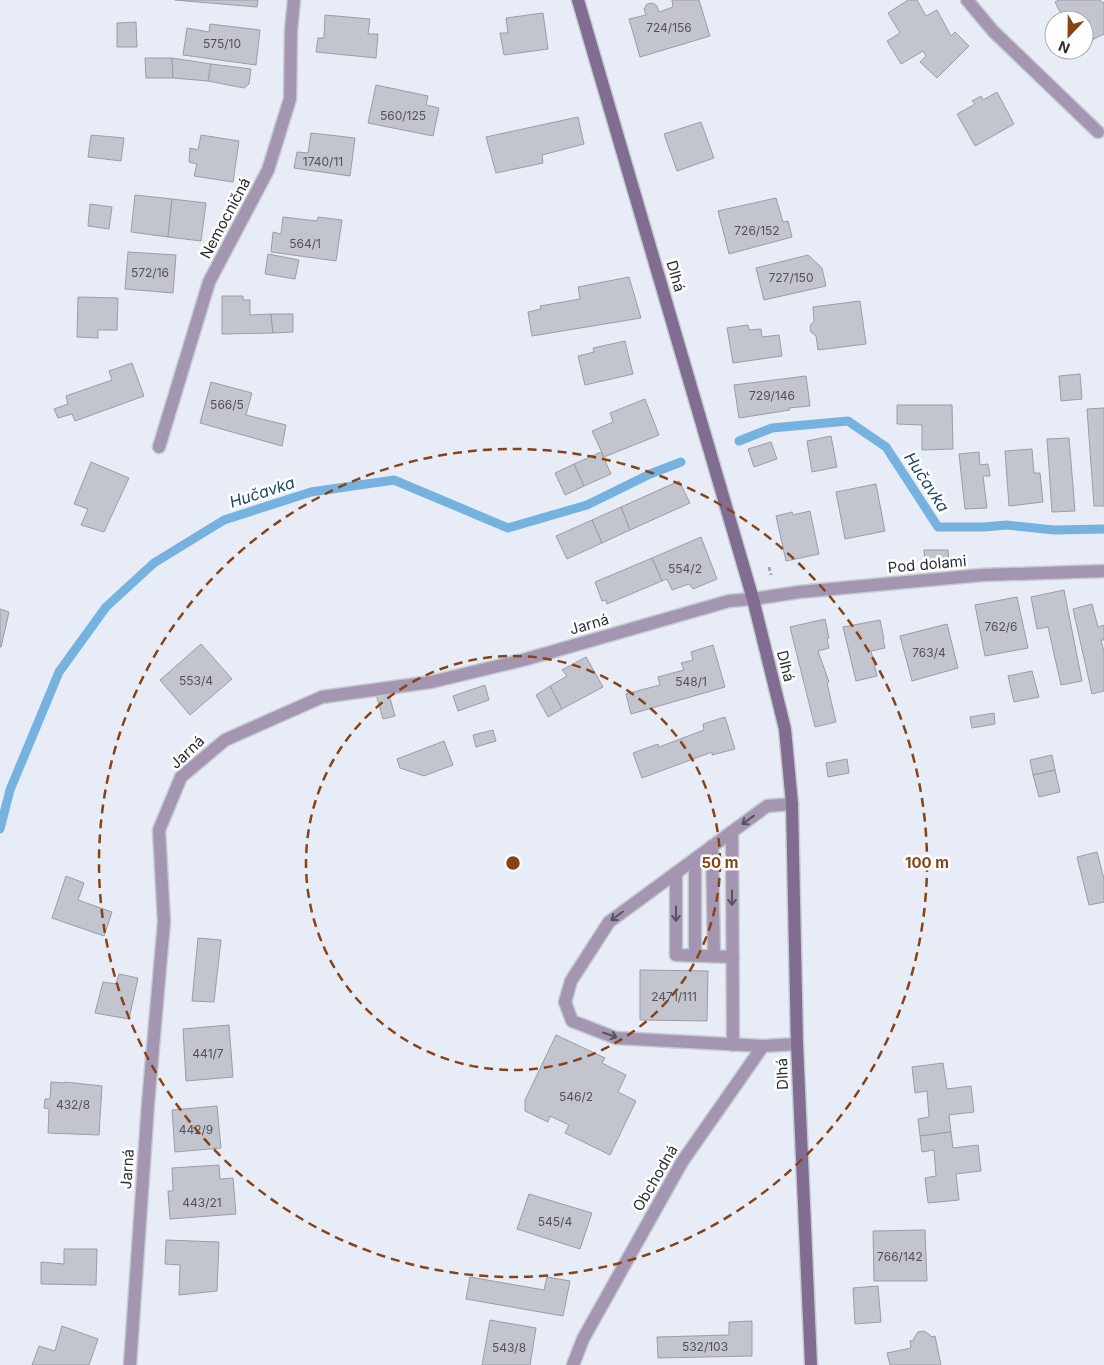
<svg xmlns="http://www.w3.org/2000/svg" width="1104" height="1365" font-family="Inter,sans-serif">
	<rect width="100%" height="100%" fill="#e8ecf6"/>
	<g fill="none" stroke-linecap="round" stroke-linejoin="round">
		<g stroke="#76b2df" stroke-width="9">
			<polyline points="739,441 772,428 848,421 886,447 938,527 984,527 1007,525 1054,530 1104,529"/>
			<polyline points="0,829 10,790 59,672 106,607 154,563 224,520 311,492 394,480 508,528 587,505 650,474 681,462"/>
		</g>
	</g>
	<g fill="#c2c4ce" stroke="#9b9ca6">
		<polygon points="175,0 258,0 257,7"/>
		<polygon points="672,0 699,0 710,36 640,57 629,19 646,15 644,9 647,4 653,3 657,6 659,12 673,7"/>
		<polygon points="908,0 917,0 926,16 937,10 951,36 955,32 969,46 937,78 920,62 926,56 923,51 901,64 887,41 900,33 888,13"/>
		<polygon points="1059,0 1100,0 1102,3 1104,2 1104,34 1084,44 1084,20 1064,20 1055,2"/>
		<polygon points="543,13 548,49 504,55 500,33 508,33 506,18"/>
		<polygon points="325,15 370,19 368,34 378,34 376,58 316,52 318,38 324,38"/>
		<polygon points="136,22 137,47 117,47 117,23"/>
		<polygon points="210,24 260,30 256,65 183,55 187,28 209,32"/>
		<polygon points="145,58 172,58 173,78 146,78"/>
		<polygon points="172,58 211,64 208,81 173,78"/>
		<polygon points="211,64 251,69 249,84 244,88 208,81"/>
		<polygon points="376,85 428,96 426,105 439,108 433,136 368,123"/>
		<polygon points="997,92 1014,124 975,146 957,114 975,104 972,101 981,96 983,100"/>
		<polygon points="578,117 584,144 542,155 543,163 496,173 486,137"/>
		<polygon points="701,122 714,158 677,171 664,134"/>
		<polygon points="311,133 355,138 350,176 294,168 297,152 308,153"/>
		<polygon points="91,135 124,138 121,161 88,157"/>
		<polygon points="201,135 239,141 233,182 194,176 197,164 189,162 190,148 198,150"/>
		<polygon points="135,195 172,199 168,237 131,232"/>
		<polygon points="776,198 783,222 788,221 792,237 729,254 718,211"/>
		<polygon points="172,199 206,203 201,241 168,237"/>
		<polygon points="90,204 112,207 109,229 88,226"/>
		<polygon points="283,217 317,221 318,217 342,220 336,261 271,252 273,232 281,234"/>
		<polygon points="128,252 176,255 173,293 125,289"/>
		<polygon points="268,254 299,260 295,279 265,274"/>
		<polygon points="808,255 822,268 826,286 764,300 756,268"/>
		<polygon points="629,277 641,318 532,336 528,312 541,309 540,306 580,299 578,287"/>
		<polygon points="222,296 243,296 243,300 250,300 250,315 271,314 273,333 222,334"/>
		<polygon points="78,297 118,298 117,330 98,330 98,338 77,337"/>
		<polygon points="860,301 866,344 818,350 816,336 811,332 810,326 814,321 813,307"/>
		<polygon points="271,314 293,314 293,332 273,333"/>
		<polygon points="748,325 749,330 761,329 762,337 779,335 782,356 733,363 727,328"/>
		<polygon points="625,341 633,374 585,385 578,356 594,352 593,348"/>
		<polygon points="132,363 144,396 75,421 72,414 58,418 54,409 68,404 66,396 112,380 109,371"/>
		<polygon points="1080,374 1082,399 1061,401 1059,376"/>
		<polygon points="806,376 810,406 789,408 790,410 739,418 734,385"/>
		<polygon points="211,382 252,393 246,415 286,425 282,446 200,423"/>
		<polygon points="645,399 659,435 604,457 592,431 613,422 610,413"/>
		<polygon points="897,405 952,405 953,449 922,450 922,425 897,424"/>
		<polygon points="1104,408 1104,506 1094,506 1087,409"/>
		<polygon points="831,436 837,467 812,472 807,441"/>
		<polygon points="1069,438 1075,511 1052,512 1047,439"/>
		<polygon points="771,442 777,459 754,467 748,449"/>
		<polygon points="1032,449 1034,473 1040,473 1043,502 1009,506 1005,451"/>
		<polygon points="601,452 611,474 584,486 574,464"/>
		<polygon points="979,452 980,465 988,464 990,476 983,476 987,508 965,509 959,454"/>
		<polygon points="91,462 129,478 104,532 81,525 88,509 74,504"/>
		<polygon points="574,464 584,486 565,495 555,473"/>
		<polygon points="679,481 690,503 630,530 621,507"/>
		<polygon points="876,484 885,531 845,539 836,492"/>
		<polygon points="621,507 630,530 602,543 592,520"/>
		<polygon points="810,511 819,554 786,561 776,516 792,512 793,515"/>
		<polygon points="592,520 602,543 567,559 556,536"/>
		<polygon points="701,537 717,579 693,589 689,584 672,590 667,579 662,581 652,558"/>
		<polygon points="924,550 948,550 949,565 925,565"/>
		<polygon points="652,558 662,581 607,604 606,600 602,601 595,582"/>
		<polygon points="1064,590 1082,681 1061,685 1048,627 1037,629 1031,597"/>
		<polygon points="1017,597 1028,648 985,656 975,605"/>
		<polygon points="1092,604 1098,627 1104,625 1104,640 1101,640 1104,652 1104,691 1092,694 1073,609"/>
		<polygon points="0,609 9,612 1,647 0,647"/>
		<polygon points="825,619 829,638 827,639 829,648 818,651 829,682 827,683 836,722 815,727 790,627"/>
		<polygon points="880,620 884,639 883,639 885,648 871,651 877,676 856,681 843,627"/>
		<polygon points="947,624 958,668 912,681 900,636"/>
		<polygon points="201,644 232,679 190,715 160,680"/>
		<polygon points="713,645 725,687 631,714 626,694 660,685 658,677 684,670 681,663 693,660 691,652"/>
		<polygon points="586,657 603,687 562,709 550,686 567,676 562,670"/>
		<polygon points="1032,671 1039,697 1014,702 1008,676"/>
		<polygon points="485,685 489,700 458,711 453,696"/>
		<polygon points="550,686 562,709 548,717 536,695"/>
		<polygon points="388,691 395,716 383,719 376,694"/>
		<polygon points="994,713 995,724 972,728 970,717"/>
		<polygon points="725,717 735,749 712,755 712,752 642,778 633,753 658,744 659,747 704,730 703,724"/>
		<polygon points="493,730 496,741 476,747 473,735"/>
		<polygon points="444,741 453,765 424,776 400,768 397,759"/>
		<polygon points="1052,755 1055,770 1033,775 1030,760"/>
		<polygon points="847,759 849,773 828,777 826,763"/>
		<polygon points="1055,770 1060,792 1039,797 1033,775"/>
		<polygon points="1097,852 1104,879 1104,902 1089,905 1077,857"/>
		<polygon points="66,876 84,883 78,900 112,912 104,936 52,918"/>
		<polygon points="198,938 221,940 214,1002 192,1001"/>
		<polygon points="640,970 708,971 707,1021 640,1020"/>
		<polygon points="119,974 138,978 129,1019 95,1013 103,982 116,984"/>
		<polygon points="229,1025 233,1077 186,1081 183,1029"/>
		<polygon points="556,1035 605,1058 602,1063 626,1075 618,1092 636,1101 610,1155 565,1133 569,1125 550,1116 548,1122 525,1111 525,1100"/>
		<polygon points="943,1063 947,1089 971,1086 974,1112 949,1115 951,1132 920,1136 918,1119 929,1117 927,1091 915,1093 912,1067"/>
		<polygon points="51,1082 65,1083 65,1082 102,1086 99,1135 48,1133 49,1109 44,1108 45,1099 50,1099"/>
		<polygon points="217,1106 221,1148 175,1152 172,1110"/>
		<polygon points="951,1132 953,1148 978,1145 981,1171 956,1174 959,1200 928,1203 925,1178 936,1176 934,1150 922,1152 920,1136"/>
		<polygon points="219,1165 220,1179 233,1178 236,1214 170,1219 168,1191 173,1191 172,1168"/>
		<polygon points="529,1194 592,1213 580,1249 517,1229"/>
		<polygon points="925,1230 927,1281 874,1281 873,1231"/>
		<polygon points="166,1240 219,1242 217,1291 179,1295 180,1265 165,1264"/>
		<polygon points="64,1249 97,1249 96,1285 41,1284 41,1262 64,1264"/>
		<polygon points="470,1277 544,1290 547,1277 570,1281 563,1316 466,1299"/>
		<polygon points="878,1286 881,1322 855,1324 853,1288"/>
		<polygon points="490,1320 536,1328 530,1365 482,1365"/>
		<polygon points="752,1321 752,1356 658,1358 657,1337 729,1335 729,1322"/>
		<polygon points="62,1326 98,1339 89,1365 32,1365 39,1346 55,1351"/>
		<polygon points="924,1331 930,1335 931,1337 935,1336 941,1365 890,1365 887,1353 911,1348 910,1341 914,1340 914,1338 918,1332"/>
	</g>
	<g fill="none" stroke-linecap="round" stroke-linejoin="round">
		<g stroke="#c6cad3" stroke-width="15">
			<g id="lane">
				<polyline points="732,832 733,1045"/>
				<polyline points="712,846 714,956"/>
				<polyline points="695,859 695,955"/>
				<polyline points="676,873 676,955 733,957"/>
				<polyline points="763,1046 616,1038 572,1021 565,1002 571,981 609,922 767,806 792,804"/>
			</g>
		</g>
		<g stroke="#c6cad3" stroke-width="15">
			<g id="street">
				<polyline points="967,0 993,31 1098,132"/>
				<polyline points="159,447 209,282 268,170 290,99 291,31 294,0"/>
				<polyline points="130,1365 148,1104 164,922 159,830 181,777 225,740 322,697 431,682 523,660 729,601 753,599 799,592 982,575 1104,571"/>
				<polyline points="573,1365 583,1339 682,1162 763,1046 797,1044"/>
			</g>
		</g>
		<g stroke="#c6cad3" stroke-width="15">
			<polyline id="secondary" points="578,0 753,599 785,729 792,804 797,1044 811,1365"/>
		</g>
		<polyline stroke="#a3a6ad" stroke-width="3" stroke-dasharray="4 2.5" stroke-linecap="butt" points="769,567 771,575"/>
		<use href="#lane" stroke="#a496b0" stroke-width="12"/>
		<use href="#street" stroke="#a496b0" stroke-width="12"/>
		<use href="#secondary" stroke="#816c92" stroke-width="12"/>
	</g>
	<defs><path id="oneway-shaft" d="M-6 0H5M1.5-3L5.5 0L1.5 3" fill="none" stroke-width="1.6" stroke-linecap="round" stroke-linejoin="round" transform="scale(1.25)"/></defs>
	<g stroke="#56525d">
		<use href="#oneway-shaft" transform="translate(748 820) rotate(144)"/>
		<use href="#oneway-shaft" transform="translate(732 898) rotate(90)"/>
		<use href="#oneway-shaft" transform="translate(676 914) rotate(90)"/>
		<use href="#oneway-shaft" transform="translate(617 916) rotate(143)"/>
		<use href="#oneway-shaft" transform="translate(610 1035) rotate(19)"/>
	</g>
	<g fill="none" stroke="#874316" stroke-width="2.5" stroke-dasharray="9 6">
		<circle cx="513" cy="863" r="207"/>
		<circle cx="513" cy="863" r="414"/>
	</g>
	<g text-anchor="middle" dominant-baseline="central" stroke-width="5" stroke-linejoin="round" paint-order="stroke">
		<g font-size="12" fill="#525358">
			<text x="669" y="27">724/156</text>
			<text x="222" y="43">575/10</text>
			<text x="403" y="115">560/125</text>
			<text x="323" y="161">1740/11</text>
			<text x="757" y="230">726/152</text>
			<text x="305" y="243">564/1</text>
			<text x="150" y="272">572/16</text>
			<text x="791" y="277">727/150</text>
			<text x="772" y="395">729/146</text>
			<text x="227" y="404">566/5</text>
			<text x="685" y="568">554/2</text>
			<text x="1001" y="626">762/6</text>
			<text x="929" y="652">763/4</text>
			<text x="196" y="680">553/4</text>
			<text x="691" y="681">548/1</text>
			<text x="674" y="996">2471/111</text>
			<text x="208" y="1053">441/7</text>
			<text x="576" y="1096">546/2</text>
			<text x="73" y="1104">432/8</text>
			<text x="196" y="1129">442/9</text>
			<text x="202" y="1202">443/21</text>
			<text x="555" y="1221">545/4</text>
			<text x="900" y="1256">766/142</text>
			<text x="705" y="1346">532/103</text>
			<text x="509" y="1347">543/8</text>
		</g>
		<g font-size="15" fill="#2c2d31" stroke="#fff">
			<text transform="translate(225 218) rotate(-62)">Nemocničná</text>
			<text transform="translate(676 276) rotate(74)">Dlhá</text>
			<text transform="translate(927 564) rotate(-5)">Pod dolami</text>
			<text transform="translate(589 624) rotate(-16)">Jarná</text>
			<text transform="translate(786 666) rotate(76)">Dlhá</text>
			<text transform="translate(187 752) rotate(-43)">Jarná</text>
			<text transform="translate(782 1074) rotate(-92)">Dlhá</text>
			<text transform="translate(127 1169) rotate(-86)">Jarná</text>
			<text transform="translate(655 1178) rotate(-60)">Obchodná</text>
		</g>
		<g font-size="16" font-style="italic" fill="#194766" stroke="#fff">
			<text transform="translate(927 482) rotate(57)">Hučavka</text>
			<text transform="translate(262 492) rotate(-18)">Hučavka</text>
		</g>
	</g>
	<circle cx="513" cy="863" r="8" fill="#874316" stroke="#fff" stroke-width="2.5"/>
	<g font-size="15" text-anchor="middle" font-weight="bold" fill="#874316" stroke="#fff" stroke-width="5" stroke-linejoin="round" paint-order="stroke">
		<text x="720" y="868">50 m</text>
		<text x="927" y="868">100 m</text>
	</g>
	<g transform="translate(1069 35) rotate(202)"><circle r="24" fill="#ffffff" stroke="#ababad"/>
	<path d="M0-4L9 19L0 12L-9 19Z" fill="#874316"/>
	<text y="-8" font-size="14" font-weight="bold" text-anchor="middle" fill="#2c2d31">N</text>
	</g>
</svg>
